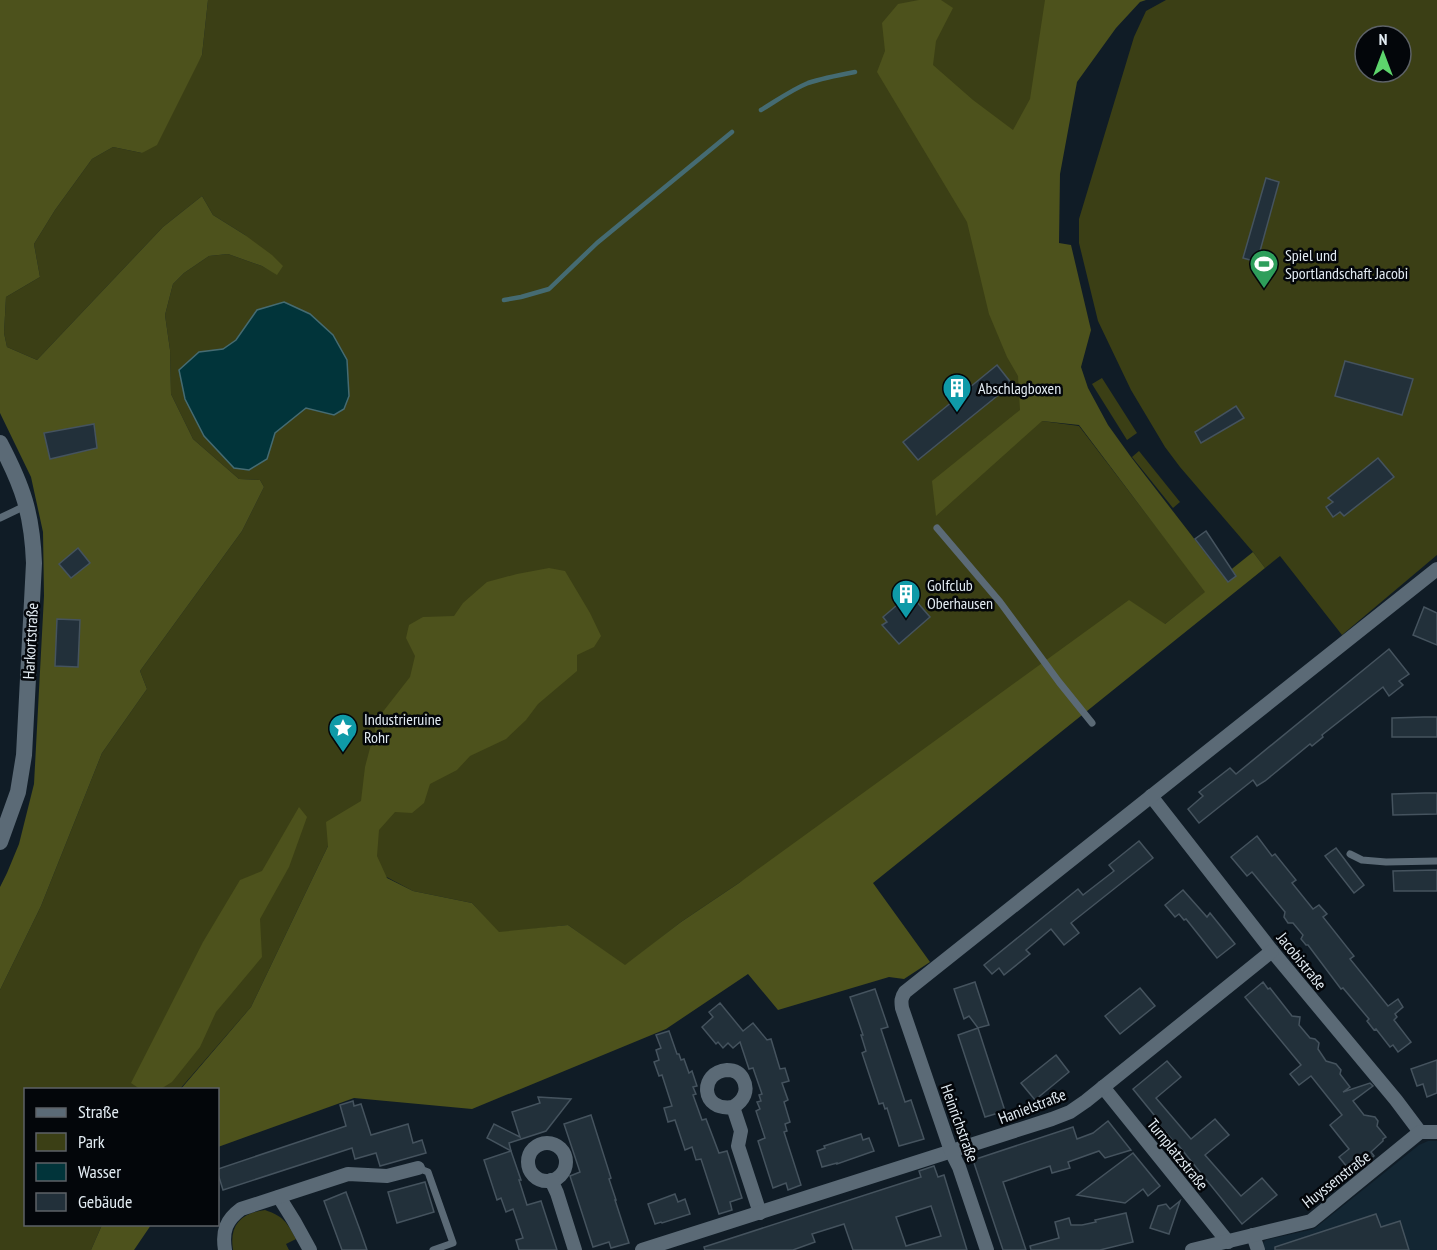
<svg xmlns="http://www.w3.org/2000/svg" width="1437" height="1250" font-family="'PT Sans Narrow',sans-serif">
	<rect width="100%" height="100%" fill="#101c26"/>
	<polygon fill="#132633" points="1428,1141 1437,1141 1437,1250 1263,1250 1262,1244 1266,1240 1314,1229 1419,1145"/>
	<g fill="#3b3f15" fill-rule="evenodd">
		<polygon points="208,0 1111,0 1060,44 1042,421 1079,426 1206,592 1165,624 739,883 681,922 625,966 568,925 499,933 472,903 413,891 328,846 251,1007 180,1089 26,1090 26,1224 102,1225 91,1250 0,1250 0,990 41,906 102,753 147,689 140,671 242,531 264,487 260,480 239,479 193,439 171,394 170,350 165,315 173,284 184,273 209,256 228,254 262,266 277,274 245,235 213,215 202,196 163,227 37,360 7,347 4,333 6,297 40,277 34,244 55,210 92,159 113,147 142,153 202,55"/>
		<path d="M1166,0H1437V555L1342,635L1280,556L1265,568L1253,552L1180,467L1165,447L1131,390L1098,321L1079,243V219L1134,37L1146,11ZM1365,36H1401V72H1365Z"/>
		<polygon points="1102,378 1137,433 1127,440 1092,384"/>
		<polygon points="1139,451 1180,502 1173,508 1132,457"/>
		<path d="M265,1210C283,1216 287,1222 296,1239L286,1244L289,1250H233C229,1225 241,1213 265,1210Z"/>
	</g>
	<g fill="#4d521c">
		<polygon points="0,0 208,0 202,55 157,145 142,153 113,147 92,159 55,210 34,244 40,277 6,297 4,333 7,347 37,360 163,227 202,196 213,215 245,235 272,255 283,266 277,275 262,266 228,254 209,256 184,273 173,284 165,315 170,350 171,394 193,439 239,479 260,480 264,487 242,531 140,671 147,689 102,753 41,906 0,990 0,887 7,873 19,844 34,784 44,596 43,532 31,477 0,413"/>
		<polygon points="919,0 941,0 953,8 936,41 933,65 973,100 1013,130 1030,99 1045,0 1146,0 1140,2 1116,28 1077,82 1060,174 1059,243 1071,245 1091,330 1081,367 1088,388 1108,425 1131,457 1223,576 1253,552 1265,568 873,883 930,962 904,979 889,977 778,1010 748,974 666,1029 472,1109 354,1098 218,1147 218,1090 180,1090 251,1007 328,846 326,822 361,801 365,767 378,718 410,677 415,656 406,638 409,625 423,617 454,616 463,603 487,582 517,574 549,568 565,571 590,613 601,636 594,647 577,655 577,671 538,704 526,720 506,739 470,756 457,770 430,784 424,803 412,813 395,812 379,830 377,856 387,878 413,891 472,903 499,932 568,925 625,965 681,922 739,883 1129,600 1165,624 1205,592 1079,425 1042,421 936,516 932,481 1020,410 1018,376 1007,357 989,314 967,222 877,72 885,51 882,23 898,4"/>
		<polygon points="299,807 307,817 289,867 260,919 262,957 216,1012 200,1047 172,1082 159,1090 140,1089 131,1083 203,942 240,880 262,871"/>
		<polygon points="102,1225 102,1224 151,1225 134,1250 91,1250"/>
	</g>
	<polygon fill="#01343a" stroke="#456b72" stroke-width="1.5" points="284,302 310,314 333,335 347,360 349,396 344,409 334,415 306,408 275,433 267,459 249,470 234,468 204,436 185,399 179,370 199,352 223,349 236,340 257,310"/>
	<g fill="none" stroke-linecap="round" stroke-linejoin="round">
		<g stroke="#456b72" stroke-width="4.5">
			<path d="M761,110C776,101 791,90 808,83C823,78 839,75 855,72"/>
			<polyline points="504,300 521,297 549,289 597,243 732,132"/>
		</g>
	</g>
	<g fill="#22303a" stroke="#45535e" stroke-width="1.5" fill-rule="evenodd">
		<polygon points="1266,178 1279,182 1257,262 1243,258"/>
		<polygon points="1345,361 1413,379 1402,415 1335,396"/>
		<polygon points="997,365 1012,384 918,460 903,442"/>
		<polygon points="1236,406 1244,418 1201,443 1195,432"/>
		<polygon points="94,424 97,448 50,459 44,433"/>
		<polygon points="1378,458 1394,477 1344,516 1340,512 1333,517 1326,507 1333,502 1328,498"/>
		<polygon points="1206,531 1236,576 1228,582 1195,539"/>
		<polygon points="78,548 90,563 71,578 59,564"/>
		<polygon points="910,594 930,617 899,644 882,625 887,622 883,617"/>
		<polygon points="1424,607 1437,613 1437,645 1413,635"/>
		<polygon points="57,619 80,620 78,667 55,666"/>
		<polygon points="1389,649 1409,674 1399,681 1403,685 1389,696 1383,687 1322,735 1323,737 1312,746 1310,744 1265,781 1257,786 1253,780 1199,823 1188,809 1203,796 1199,792 1230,768 1236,774"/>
		<polygon points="1424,717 1437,717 1437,737 1392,737 1392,718"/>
		<polygon points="1425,793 1437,793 1437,814 1393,815 1392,794"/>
		<polygon points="1257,836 1272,856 1275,854 1296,880 1292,883 1313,909 1319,905 1327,914 1323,917 1354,956 1350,959 1388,1006 1398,999 1403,1007 1395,1014 1397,1017 1394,1020 1411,1042 1398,1052 1393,1045 1390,1047 1376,1029 1374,1030 1367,1021 1369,1019 1343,988 1341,989 1308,945 1306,945 1301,939 1303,935 1293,923 1288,923 1284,917 1285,912 1252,872 1247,876 1231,857"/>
		<polygon points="1139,841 1153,858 1071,923 1079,933 1064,945 1051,929 1026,950 1030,954 1004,975 999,968 992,974 984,965 1078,889 1083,895 1114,871 1109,865"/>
		<polygon points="1336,848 1364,885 1354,893 1325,856"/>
		<polygon points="1437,870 1437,891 1394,891 1393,871"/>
		<polygon points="1183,890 1207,917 1210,913 1235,944 1217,958 1186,919 1184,920 1179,914 1175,917 1165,905"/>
		<polygon points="975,982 989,1025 978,1028 969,1016 964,1019 954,989"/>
		<polygon points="1263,982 1268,989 1270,988 1292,1016 1300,1017 1299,1025 1310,1038 1315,1039 1319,1043 1318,1049 1326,1061 1336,1064 1341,1070 1340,1074 1350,1087 1343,1092 1370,1083 1373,1086 1353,1101 1364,1115 1375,1117 1378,1121 1377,1126 1386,1137 1383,1139 1383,1141 1371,1152 1374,1156 1364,1165 1359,1158 1357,1158 1347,1167 1339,1157 1349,1149 1330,1125 1342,1115 1311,1076 1299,1085 1290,1074 1301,1065 1245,997"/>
		<polygon points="1140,988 1155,1006 1120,1034 1105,1016"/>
		<polygon points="875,989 888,1027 881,1029 905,1102 911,1100 924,1139 899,1146 887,1108 885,1109 883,1103 879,1104 862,1053 866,1051 861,1035 863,1035 850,997"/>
		<polygon points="720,1003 743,1031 753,1023 767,1040 771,1039 780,1069 785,1068 789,1081 782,1083 788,1100 784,1102 790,1122 785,1124 787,1131 784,1132 801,1185 788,1190 786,1183 773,1188 758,1141 765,1138 756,1111 760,1109 757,1102 761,1101 759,1095 762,1094 753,1068 749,1069 740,1042 733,1048 728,1043 723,1048 718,1042 716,1044 702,1027 713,1017 709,1012"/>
		<polygon points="978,1028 1005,1111 985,1117 958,1035"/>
		<polygon points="669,1031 677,1054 679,1054 681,1060 684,1059 689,1073 692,1071 697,1086 693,1087 696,1094 693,1095 702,1120 706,1119 719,1153 727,1151 742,1198 730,1202 732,1210 719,1214 701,1159 696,1160 692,1147 685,1150 675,1120 668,1122 664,1108 672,1106 662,1075 659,1076 654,1062 659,1060 656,1050 661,1048 656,1035"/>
		<polygon points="1056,1055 1069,1072 1035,1100 1021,1083"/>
		<polygon points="1437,1060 1437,1093 1427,1097 1423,1084 1417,1086 1411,1069"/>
		<polygon points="1167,1061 1181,1077 1156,1098 1191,1139 1215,1119 1229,1135 1205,1155 1241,1196 1262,1178 1277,1195 1242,1224 1175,1141 1174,1142 1157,1122 1159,1121 1133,1089"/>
		<polygon points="538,1097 571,1099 546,1131 509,1143 511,1151 487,1138 494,1124 520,1137 512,1112 540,1103"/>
		<polygon points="353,1101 354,1106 361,1104 371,1135 408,1124 413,1143 422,1140 426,1153 380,1166 376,1153 355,1159 352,1148 223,1190 218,1174 218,1169 346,1126 340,1105"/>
		<polygon points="591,1115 611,1178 609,1179 616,1200 615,1200 629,1243 611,1248 609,1242 593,1247 570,1176 580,1172 564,1124"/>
		<polygon points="1108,1121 1131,1150 1105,1158 1099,1151 1068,1162 1070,1168 1052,1173 1050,1166 1003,1182 1026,1250 1003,1250 973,1160 1073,1127 1077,1139 1093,1133"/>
		<polygon points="861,1134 863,1140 869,1138 874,1151 837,1164 837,1163 822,1167 817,1151 825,1148 824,1146"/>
		<polygon points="511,1151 521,1180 519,1180 527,1205 541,1201 557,1250 519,1250 516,1240 523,1238 513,1209 506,1212 501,1198 497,1200 484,1160"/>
		<polygon points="1133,1153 1160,1186 1148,1196 1143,1189 1125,1203 1077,1195"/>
		<path d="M934,1166L938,1177L944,1175L967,1250H853L844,1224L812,1234L815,1242L793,1250H705L704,1247L921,1177L919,1171ZM931,1206L941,1236L906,1246L896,1217Z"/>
		<polygon points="425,1182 434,1212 397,1223 388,1192"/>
		<polygon points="346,1192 360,1230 367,1250 342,1250 324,1201"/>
		<polygon points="675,1194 678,1202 685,1199 690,1214 662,1223 661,1222 655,1224 648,1204"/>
		<polygon points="1180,1201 1169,1234 1150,1228 1158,1206 1166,1204 1170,1209"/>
		<polygon points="1126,1213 1133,1242 1100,1250 1031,1250 1030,1246 1059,1238 1055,1222 1069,1218 1071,1225 1082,1225 1096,1222 1095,1220"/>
		<polygon points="1376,1214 1381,1227 1400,1221 1409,1250 1275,1250 1275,1247"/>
	</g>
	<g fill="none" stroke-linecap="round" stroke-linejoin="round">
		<g stroke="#5b6a76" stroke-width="7">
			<polyline points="0,518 25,506"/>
			<polyline points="937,528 1000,602 1059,682 1092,723"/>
			<polyline points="1350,854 1362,860 1386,862 1437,861"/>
			<polyline points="418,1168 428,1172 453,1243 433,1250"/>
		</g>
		<g stroke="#5b6a76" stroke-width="14">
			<polyline points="1151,796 1272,951 1396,1100 1420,1132"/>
			<polyline points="1103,1087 1228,1242"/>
			<path d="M733,1107C700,1112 699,1072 727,1070C734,1070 740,1073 743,1079C749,1090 744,1101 733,1107L741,1131L738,1146L760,1213"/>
			<polyline points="1420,1132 1437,1132"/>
			<circle cx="547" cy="1162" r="19"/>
			<polyline points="551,1180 557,1193 575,1250"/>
			<polyline points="279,1197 294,1221 310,1250"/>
			<polyline points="1253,1235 1258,1250"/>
			<path d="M225,1250C222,1231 226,1220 241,1209L348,1174L387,1176L418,1168"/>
			<polyline points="642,1250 1052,1119 1070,1112 1086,1101 1272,951"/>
			<path d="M987,1250L959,1167L951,1151L902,1008C901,1001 901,998 905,992L1437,569"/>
			<polyline points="1192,1250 1311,1221 1420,1132"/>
		</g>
		<path stroke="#5b6a76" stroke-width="16" d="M0,443C23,487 32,513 34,563L24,755L18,792L0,842"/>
	</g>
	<defs>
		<g id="stadium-pin" transform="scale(1.5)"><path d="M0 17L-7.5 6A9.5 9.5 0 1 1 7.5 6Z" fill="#2e9e5b" stroke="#03060a"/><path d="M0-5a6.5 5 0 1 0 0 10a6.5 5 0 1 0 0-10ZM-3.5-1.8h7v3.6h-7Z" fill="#fff"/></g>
		<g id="building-pin" transform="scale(1.5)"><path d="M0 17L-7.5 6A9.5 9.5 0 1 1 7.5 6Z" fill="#0f9aa8" stroke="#03060a"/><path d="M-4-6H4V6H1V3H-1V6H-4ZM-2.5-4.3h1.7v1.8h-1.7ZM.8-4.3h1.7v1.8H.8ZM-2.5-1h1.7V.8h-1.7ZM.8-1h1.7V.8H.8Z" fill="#fff"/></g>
		<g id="sight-pin" transform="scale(1.5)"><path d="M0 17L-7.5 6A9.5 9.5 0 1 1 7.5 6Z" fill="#0f9aa8" stroke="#03060a"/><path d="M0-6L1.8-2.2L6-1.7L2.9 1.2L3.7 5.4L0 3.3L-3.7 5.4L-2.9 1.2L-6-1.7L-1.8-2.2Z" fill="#fff"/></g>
	</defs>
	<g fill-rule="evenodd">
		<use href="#stadium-pin" x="1264" y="264"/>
		<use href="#building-pin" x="957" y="388"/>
		<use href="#building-pin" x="906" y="594"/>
		<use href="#sight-pin" x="343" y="728"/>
	</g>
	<g text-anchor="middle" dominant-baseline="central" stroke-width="5" stroke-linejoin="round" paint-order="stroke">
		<g font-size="16" fill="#e3ecf3" stroke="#03060a" text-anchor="start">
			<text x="1285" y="255">Spiel und<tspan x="1285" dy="18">Sportlandschaft Jacobi</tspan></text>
			<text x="978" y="388">Abschlagboxen</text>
			<text x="927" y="585">Golfclub<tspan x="927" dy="18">Oberhausen</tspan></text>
			<text x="364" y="719">Industrieruine<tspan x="364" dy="18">Rohr</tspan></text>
		</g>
		<g font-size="16" fill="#e3ecf3" stroke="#03060a">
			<text transform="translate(30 641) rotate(-87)">Harkortstraße</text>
			<text transform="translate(1302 961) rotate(51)">Jacobistraße</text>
			<text transform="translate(1032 1106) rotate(-21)">Hanielstraße</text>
			<text transform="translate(960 1123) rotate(70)">Heinrichstraße</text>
			<text transform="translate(1178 1154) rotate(51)">Turnplatzstraße</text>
			<text transform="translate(1336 1179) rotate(-38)">Huyssenstraße</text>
		</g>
	</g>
	<rect x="24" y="1088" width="195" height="138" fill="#03060a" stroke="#5d6267" stroke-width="1.5"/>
	<rect x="36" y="1108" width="30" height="9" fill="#5b6a76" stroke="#5d6267" stroke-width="1.5"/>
	<text x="78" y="1118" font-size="18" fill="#e3ecf3">Straße</text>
	<rect x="36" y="1133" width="30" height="18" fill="#3b3f15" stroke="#5d6267" stroke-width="1.5"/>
	<text x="78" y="1148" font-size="18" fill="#e3ecf3">Park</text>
	<rect x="36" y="1163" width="30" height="18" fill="#01343a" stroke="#5d6267" stroke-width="1.5"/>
	<text x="78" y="1178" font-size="18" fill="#e3ecf3">Wasser</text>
	<rect x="36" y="1193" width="30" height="18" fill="#22303a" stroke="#5d6267" stroke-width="1.5"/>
	<text x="78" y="1208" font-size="18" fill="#e3ecf3">Gebäude</text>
	<g transform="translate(1383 54)"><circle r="28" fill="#03060a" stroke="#5d6267" stroke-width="1.5"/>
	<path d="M0-4.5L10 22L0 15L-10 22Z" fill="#5dd56c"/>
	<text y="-9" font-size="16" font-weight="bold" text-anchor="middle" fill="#e3ecf3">N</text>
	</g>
</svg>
